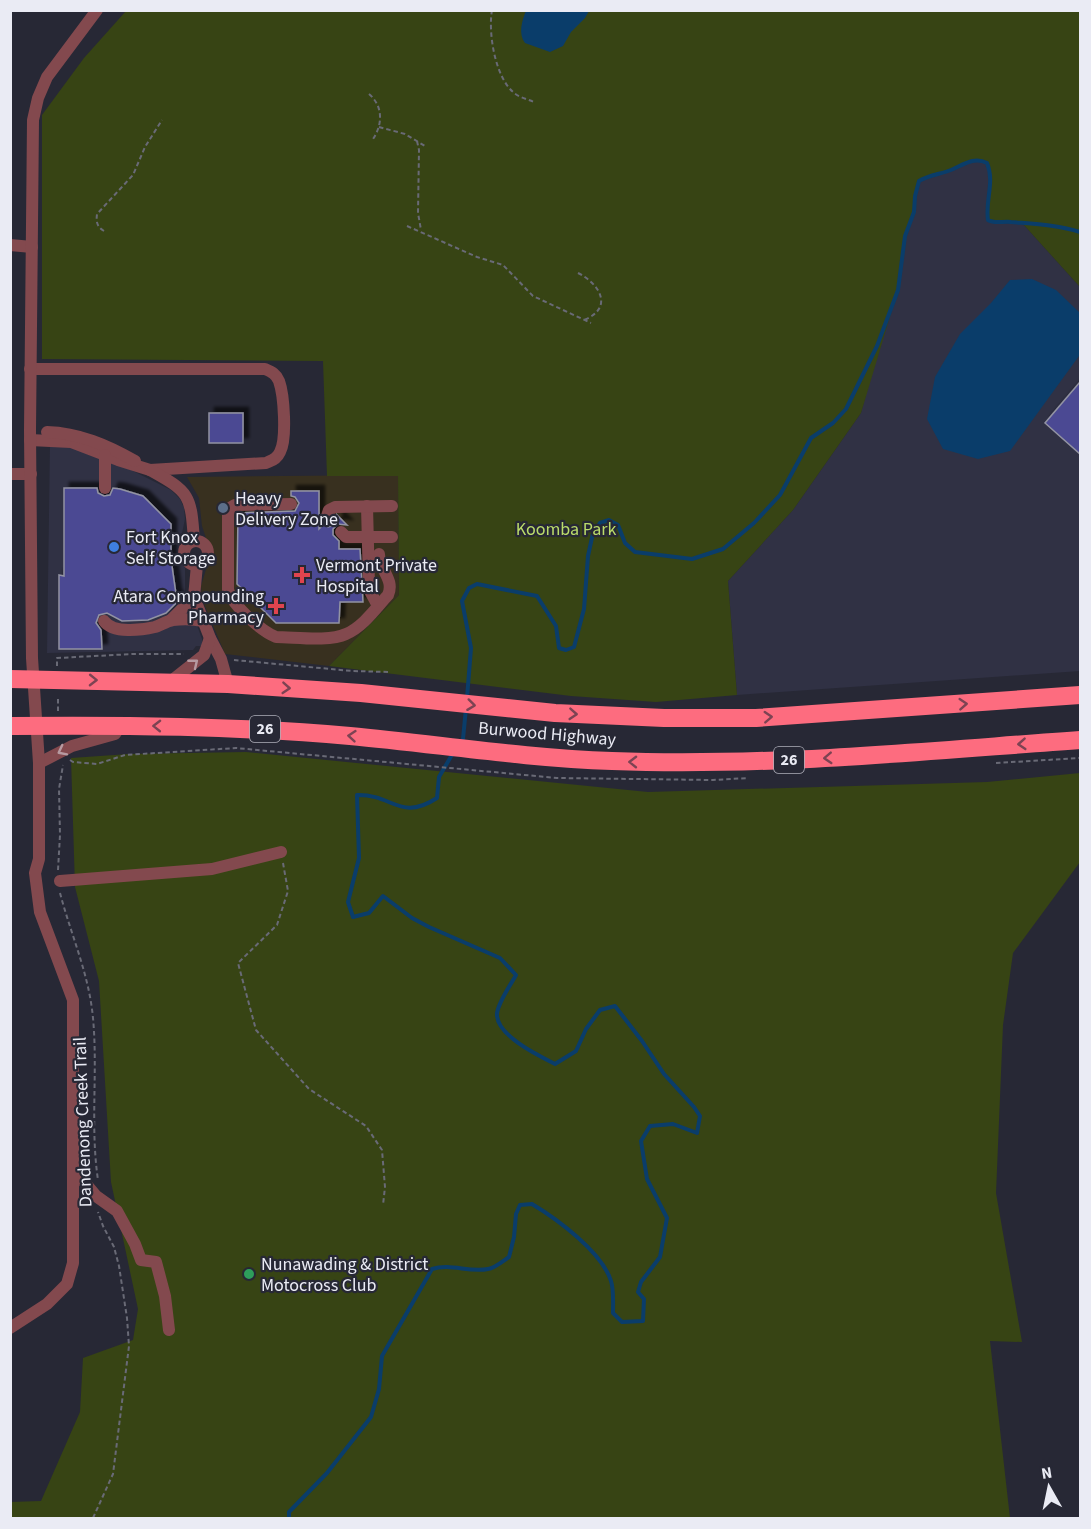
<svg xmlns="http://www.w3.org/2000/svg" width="1091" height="1529" font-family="'Source Sans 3',sans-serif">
	<defs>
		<filter id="shadow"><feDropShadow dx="5.5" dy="-5.5" stdDeviation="1.5" flood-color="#0009"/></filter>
	</defs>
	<rect width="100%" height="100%" fill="#272835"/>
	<g fill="#303144">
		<polygon points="982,160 987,163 989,168 991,182 987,212 991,222 1023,224 1080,287 1080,671 737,695 728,581 793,510 861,413 905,244 905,236 914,212 915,196 919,181 950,170 963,163"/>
		<polygon points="50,444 72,446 115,462 171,490 180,499 184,508 185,519 178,552 185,568 185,593 202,639 202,646 196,646 193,650 47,653"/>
	</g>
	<polygon fill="#38301f" points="398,475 399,595 329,666 225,654 202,599 201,586 211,553 202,526 199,498 187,477"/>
	<g fill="#374414">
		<path d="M126,11H1080V287L1023,224L991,222L988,220C985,200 995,182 987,163C974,156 963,165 951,170C941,174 929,175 919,181L915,196L914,212L905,236L898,290L861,413L793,510L728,581L737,695L656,702L571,696L329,666L399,595L398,476H327L323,361L42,359V115L84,58Z"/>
		<polygon points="246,752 648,792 987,782 1080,773 1080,862 1013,953 1003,1025 996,1193 1022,1342 990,1341 1010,1518 11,1518 10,1502 41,1501 80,1412 83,1358 133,1340 138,1309 111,1182 99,981 75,887 71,758 129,754"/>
	</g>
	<g fill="#0a3d6a">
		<path d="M526,11V10L589,11L585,18L571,32L563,46L550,52L525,43C518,34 522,20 526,11Z"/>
		<polygon points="1032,279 1056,290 1080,313 1079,356 1010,451 978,459 943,449 927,419 935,377 960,334 991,303 1010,280"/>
	</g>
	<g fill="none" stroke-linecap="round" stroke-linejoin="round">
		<g stroke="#0a3d6a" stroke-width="4">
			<path d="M467,698L471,648L462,601L469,588L477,584L537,596L556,626L559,648L566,650L574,647L584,609L588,556L593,533L600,523L609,520L618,525L625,543L635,552L692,559L723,549L754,523L780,495L811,438L833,423L846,409L877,346L898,290L905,236L914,212L915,196L919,181C929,175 941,174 951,170C963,165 974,156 987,163C995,182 985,200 988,220C994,224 1003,221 1011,222C1034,224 1058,225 1080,232"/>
			<polyline points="461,742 463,739 466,708"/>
			<path d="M289,1518V1512L327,1473L371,1417L379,1389L382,1356L432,1269C451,1263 469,1273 488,1269C495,1268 503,1261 509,1257L514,1237L516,1214L520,1205L532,1204C557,1219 602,1252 611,1281C614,1290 613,1303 613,1313L622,1322L643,1321L644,1299L638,1292L641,1282L660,1257L667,1218L647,1179L641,1141L650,1126L673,1124L697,1133L700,1116L694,1107L664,1074L642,1041L615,1006L600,1010L586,1029L576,1051L555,1064C539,1056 495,1035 497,1013C499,1001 510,986 516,975L500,958L429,927L412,918L383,896L369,913L353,917L348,902L359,858L357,795C393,794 400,822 437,798L439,777L453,753"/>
		</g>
	</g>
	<g fill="#4b4a93" stroke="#9293a3" stroke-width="1.5" filter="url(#shadow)">
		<polygon points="1080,382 1080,454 1045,423"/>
		<rect x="209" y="413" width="34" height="30"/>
		<polygon points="64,488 97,488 98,493 104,496 110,495 113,488 120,489 143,496 171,524 171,559 176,594 179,600 166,613 148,620 122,621 107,613 99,615 96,623 101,630 102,649 59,649 59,575 64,576"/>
		<polygon points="291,491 319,491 319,529 324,524 328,527 335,525 338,521 337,515 347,525 338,524 333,529 333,535 339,541 339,549 360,549 363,602 340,602 339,623 276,623 237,584 238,513 295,511 299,503 295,497 291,496"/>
	</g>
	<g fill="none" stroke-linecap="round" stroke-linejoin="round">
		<g stroke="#696a76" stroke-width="2" stroke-dasharray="4.5 3" stroke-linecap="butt">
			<path d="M492,10C488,33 495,76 513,92C518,97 527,99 534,102"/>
			<path d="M369,94C383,106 383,124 373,139"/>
			<polyline points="379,127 405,134 425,146"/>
			<polyline points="417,141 419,150 418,213 421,230"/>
			<polyline points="407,226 477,257 503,265 533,296 591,323"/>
			<path d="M104,231C97,227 96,222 97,214L133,175L145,147L162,120"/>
			<path d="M578,273C600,284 614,308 584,320"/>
			<polyline points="234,660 352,671 389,672"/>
			<polyline points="57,666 57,658 133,654 184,654"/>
			<polyline points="58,711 58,696"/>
			<polyline points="70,760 73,762 97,764 125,755 236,748 557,778 713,780 748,778"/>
			<polyline points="996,763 1080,758"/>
			<polyline points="283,863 288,891 277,925 238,963 256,1030 309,1089 366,1126 382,1150 385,1187 383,1205"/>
			<polyline points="58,870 60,835 59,789 63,765"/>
			<path d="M60,893C71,935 89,974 93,1018C98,1072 90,1126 98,1180"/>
			<polyline points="93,1518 113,1474 129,1346 127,1318 119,1266 114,1247 103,1226 98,1212"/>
		</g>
		<g stroke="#83494e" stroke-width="12">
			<polyline points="10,245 32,247"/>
			<path d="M30,369H265C272,372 276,374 279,381C284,395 287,439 280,452C277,459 272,460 266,463L150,470L118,460L71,442L30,440"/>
			<path d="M47,432C79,433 107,445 135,461"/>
			<polyline points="105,455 105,488"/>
			<path d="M150,470C190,492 191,495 194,541"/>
			<polyline points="10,474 31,474"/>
			<path d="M291,504L235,505L230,508L228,514V590C233,606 261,631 276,637C295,637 329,642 346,634C363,627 376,608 388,595C395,579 379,570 379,554"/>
			<polyline points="367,506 369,585 371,593 378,606"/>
			<polyline points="330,519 327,516 329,510 335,507 392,506"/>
			<polyline points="341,532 346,537 392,537"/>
			<circle cx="196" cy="553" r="12"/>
			<polyline points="197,565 194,597 210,638 221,659 228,684"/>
			<polyline points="171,620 194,597"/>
			<path d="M104,621C113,634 142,630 155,627C161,625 167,621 173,620C183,619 193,619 203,621"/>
			<polyline points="170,682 204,655 210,638"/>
			<polyline points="39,763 72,746 115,734 121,725"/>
			<polyline points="60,881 212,869 281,852"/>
			<polyline points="74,1170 96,1196 117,1211 135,1244 141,1260 156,1262 165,1296 169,1330"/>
			<polyline points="10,1328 47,1304 67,1284 73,1263 73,1000 40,912 35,873 39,859 39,763 32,658 30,431 33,120 38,98 47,77 97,10"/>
		</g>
		<g stroke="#fd6c7f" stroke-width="18">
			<polyline points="10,679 228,684 361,693 555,713 664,718 756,718 1080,695"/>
			<path d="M10,726C124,725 237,726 350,736C437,744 524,758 612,761C769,767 925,751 1080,740"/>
		</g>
	</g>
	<defs><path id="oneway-chevron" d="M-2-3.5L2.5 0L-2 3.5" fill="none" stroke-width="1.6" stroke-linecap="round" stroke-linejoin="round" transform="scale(1.5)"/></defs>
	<g stroke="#b69aa1">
		<use href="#oneway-chevron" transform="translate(194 663) rotate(-39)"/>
		<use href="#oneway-chevron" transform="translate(62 751) rotate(153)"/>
	</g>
	<g stroke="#7d4353">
		<use href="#oneway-chevron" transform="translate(93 680) rotate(1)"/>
		<use href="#oneway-chevron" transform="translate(286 688) rotate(4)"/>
		<use href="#oneway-chevron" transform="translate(963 704) rotate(-4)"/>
		<use href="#oneway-chevron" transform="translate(471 705) rotate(7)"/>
		<use href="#oneway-chevron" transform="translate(573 714) rotate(4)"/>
		<use href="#oneway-chevron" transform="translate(768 717) rotate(-3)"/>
		<use href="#oneway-chevron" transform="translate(157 726) rotate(-179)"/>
		<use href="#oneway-chevron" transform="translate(352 736) rotate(-175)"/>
		<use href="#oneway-chevron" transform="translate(1022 744) rotate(176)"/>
		<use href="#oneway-chevron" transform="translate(828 758) rotate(177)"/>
		<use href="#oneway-chevron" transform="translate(633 762) rotate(-179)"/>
	</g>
	<circle fill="#5c6f8a" stroke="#272835" stroke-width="2" cx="223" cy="508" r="6"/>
	<circle fill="#3f7fe0" stroke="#272835" stroke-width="2" cx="114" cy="547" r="6"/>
	<g fill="#e0444e" stroke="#272835" stroke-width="2">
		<path d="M299 566h6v6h6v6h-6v6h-6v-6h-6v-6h6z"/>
		<path d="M273 597h6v6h6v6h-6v6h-6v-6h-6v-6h6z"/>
	</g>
	<circle fill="#2e9e5b" stroke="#272835" stroke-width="2" cx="249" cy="1274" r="6"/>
	<g text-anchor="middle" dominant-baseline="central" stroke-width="4.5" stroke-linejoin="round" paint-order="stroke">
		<g fill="#272835" stroke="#b0b0bb" stroke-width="1.5">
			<rect x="250" y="716" width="30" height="26" rx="4.5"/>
			<rect x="774" y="747" width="30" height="26" rx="4.5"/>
		</g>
		<g font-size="16" font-weight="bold" fill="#eaebf4">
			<text x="265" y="729">26</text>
			<text x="789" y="760">26</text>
		</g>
		<g font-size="18" fill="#eaebf4" stroke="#272835" text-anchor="start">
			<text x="235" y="498">Heavy<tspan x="235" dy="21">Delivery Zone</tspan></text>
			<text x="126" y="537">Fort Knox<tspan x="126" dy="21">Self Storage</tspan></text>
			<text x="316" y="565">Vermont Private<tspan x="316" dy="21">Hospital</tspan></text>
			<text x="264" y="596" text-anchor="end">Atara Compounding<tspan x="264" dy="21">Pharmacy</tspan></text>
			<text x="261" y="1264">Nunawading &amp; District<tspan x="261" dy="21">Motocross Club</tspan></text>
		</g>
		<g font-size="18" fill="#bbdc6a" stroke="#272835">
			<text x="566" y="529">Koomba Park</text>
		</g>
		<g font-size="18" fill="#eaebf4" stroke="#272835">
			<text transform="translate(547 734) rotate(5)">Burwood Highway</text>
			<text transform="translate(83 1122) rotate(-92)">Dandenong Creek Trail</text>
		</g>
	</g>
	<rect width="1091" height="1529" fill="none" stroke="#eaebf4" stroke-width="24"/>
	<g transform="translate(1049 1487) rotate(351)" stroke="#272835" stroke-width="4.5" paint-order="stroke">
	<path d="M0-4.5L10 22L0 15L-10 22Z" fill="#eaebf4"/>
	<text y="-9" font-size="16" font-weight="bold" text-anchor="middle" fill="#eaebf4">N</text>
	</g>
</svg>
